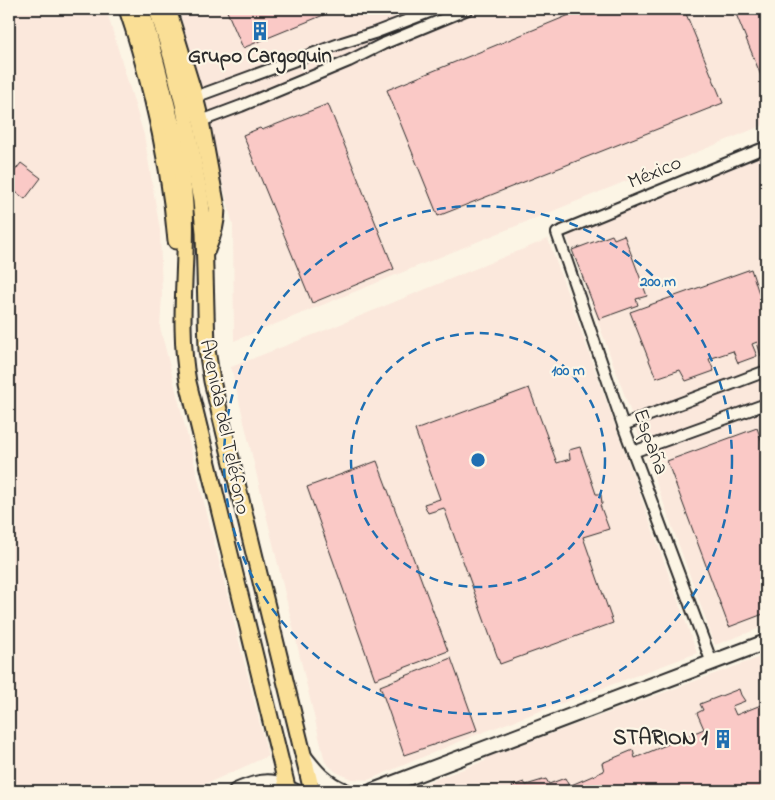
<svg xmlns="http://www.w3.org/2000/svg" width="775" height="800" font-family="'Indie Flower',sans-serif">
	<rect width="100%" height="100%" fill="#fcf5e5"/>
	<filter id="ink" filterUnits="userSpaceOnUse"><feTurbulence type="fractalNoise" baseFrequency=".02" numOctaves="2"/><feDisplacementMap in="SourceGraphic" scale="10" xChannelSelector="R" yChannelSelector="G"/><feConvolveMatrix kernelMatrix="1 2 1 2 8 2 1 2 1" color-interpolation-filters="sRGB"/></filter>
	<g filter="url(#ink)">
		<g fill="#fbe8dc">
			<polygon points="9,9 106,9 144,135 160,230 162,296 160,327 268,756 190,791 9,791"/>
			<polygon points="179,9 766,9 766,124 234,341 233,226 215,151"/>
			<polygon points="766,153 766,626 715,645 567,236"/>
			<polygon points="548,239 697,653 473,736 368,780 351,779 336,772 325,762 231,367 331,328"/>
			<polygon points="766,655 766,791 403,791 485,761 485,758"/>
		</g>
		<g fill="#fac9c6" stroke="#2b2b2b">
			<polygon points="226,9 324,9 326,14 243,48"/>
			<polygon points="584,9 684,9 723,103 438,216 387,90"/>
			<polygon points="734,9 766,9 766,88"/>
			<polygon points="328,104 394,269 312,303 243,135 260,128 262,130"/>
			<polygon points="21,163 41,178 25,199 9,187 9,178"/>
			<polygon points="612,235 614,239 624,235 647,296 636,299 638,305 599,319 572,250"/>
			<polygon points="751,269 766,315 766,353 761,356 757,342 752,344 757,356 738,363 733,351 709,359 714,371 686,381 680,370 656,378 630,312"/>
			<polygon points="529,388 557,463 570,459 569,450 580,447 596,494 599,494 601,495 602,504 600,505 609,529 583,537 613,623 500,664 444,508 428,513 424,504 440,499 415,430"/>
			<polygon points="757,428 766,453 766,613 729,627 667,461"/>
			<polygon points="377,461 448,651 375,679 307,487"/>
			<polygon points="451,658 477,730 404,755 380,686"/>
			<polygon points="739,689 741,695 745,701 732,706 736,715 761,705 766,718 766,791 513,791 514,791 512,786 524,782 526,785 546,779 549,784 565,778 569,786 604,771 602,763 633,750 635,758 704,729 697,713 703,710 700,704"/>
		</g>
		<g fill="none" stroke-linecap="round" stroke-linejoin="round">
			<g stroke="#2b2b2b" stroke-width="14">
				<g id="minor">
					<polyline points="195,97 342,43 374,33 437,9"/>
					<polyline points="201,121 241,106 349,61 383,44 468,9"/>
					<polyline points="623,425 766,371"/>
					<polyline points="633,452 766,404"/>
					<polyline points="712,663 623,425 557,233 766,147"/>
				</g>
			</g>
			<g stroke="#2b2b2b" stroke-width="18">
				<g id="secondary">
					<path d="M303,755C316,772 325,783 345,791"/>
					<path d="M236,791C248,786 262,780 275,783C282,785 287,789 294,791"/>
					<polyline points="373,791 766,642"/>
				</g>
			</g>
			<g stroke="#2b2b2b" stroke-width="19">
				<g id="primary">
					<path d="M127,9C137,38 145,68 152,97C164,145 172,193 176,241"/>
					<path d="M141,9C150,36 157,65 164,93C173,130 183,168 185,206C188,265 177,323 188,382L288,791"/>
					<polyline points="157,9 172,59 183,104 201,201 204,232 207,350 212,381 312,791"/>
					<path d="M168,9L195,97L201,121L217,208C217,223 213,236 207,250"/>
				</g>
			</g>
			<use href="#minor" stroke="#fcf5e5" stroke-width="10"/>
			<use href="#secondary" stroke="#fcf5e5" stroke-width="14"/>
			<use href="#primary" stroke="#fadf96" stroke-width="15"/>
		</g>
	</g>
	<g fill="none" stroke="#1f6fb2" stroke-width="2.5" stroke-dasharray="9 6">
		<circle cx="478" cy="460" r="127"/>
		<circle cx="478" cy="460" r="254"/>
	</g>
	<defs>
		<g id="building-bare" transform="scale(1.5)"><path d="M-4-6H4V6H1V3H-1V6H-4ZM-2.5-4.3h1.7v1.8h-1.7ZM.8-4.3h1.7v1.8H.8ZM-2.5-1h1.7V.8h-1.7ZM.8-1h1.7V.8H.8Z" fill="#1f6fb2" stroke="#fcf5e5" stroke-width="2.5" paint-order="stroke"/></g>
	</defs>
	<g fill-rule="evenodd">
		<use href="#building-bare" x="260" y="31"/>
		<use href="#building-bare" x="723" y="739"/>
	</g>
	<g text-anchor="middle" dominant-baseline="central" stroke-width="4.5" stroke-linejoin="round" paint-order="stroke">
		<g font-size="21" font-weight="bold" fill="#2b2b2b" stroke="#fcf5e5">
			<text x="260" y="57">Grupo Cargoquin</text>
			<text x="708" y="739" text-anchor="end">STARION 1</text>
		</g>
		<g font-size="21" fill="#2b2b2b" stroke="#fcf5e5">
			<text transform="translate(655 173) rotate(-23)">México</text>
			<text transform="translate(224 427) rotate(78)">Avenida del Teléfono</text>
			<text transform="translate(650 442) rotate(70)">España</text>
		</g>
	</g>
	<circle cx="478" cy="460" r="8" fill="#1f6fb2" stroke="#fcf5e5" stroke-width="2.5"/>
	<g font-size="15" text-anchor="middle" font-weight="bold" fill="#1f6fb2" stroke="#fcf5e5" stroke-width="4.5" stroke-linejoin="round" paint-order="stroke">
		<text x="658" y="286">200 m</text>
		<text x="568" y="375">100 m</text>
	</g>
	<rect width="775" height="800" fill="none" stroke="#fcf5e5" stroke-width="30"/>
	<rect x="15" y="15" width="745" height="770" fill="none" stroke="#2b2b2b" stroke-width="2" filter="url(#ink)"/>
</svg>
